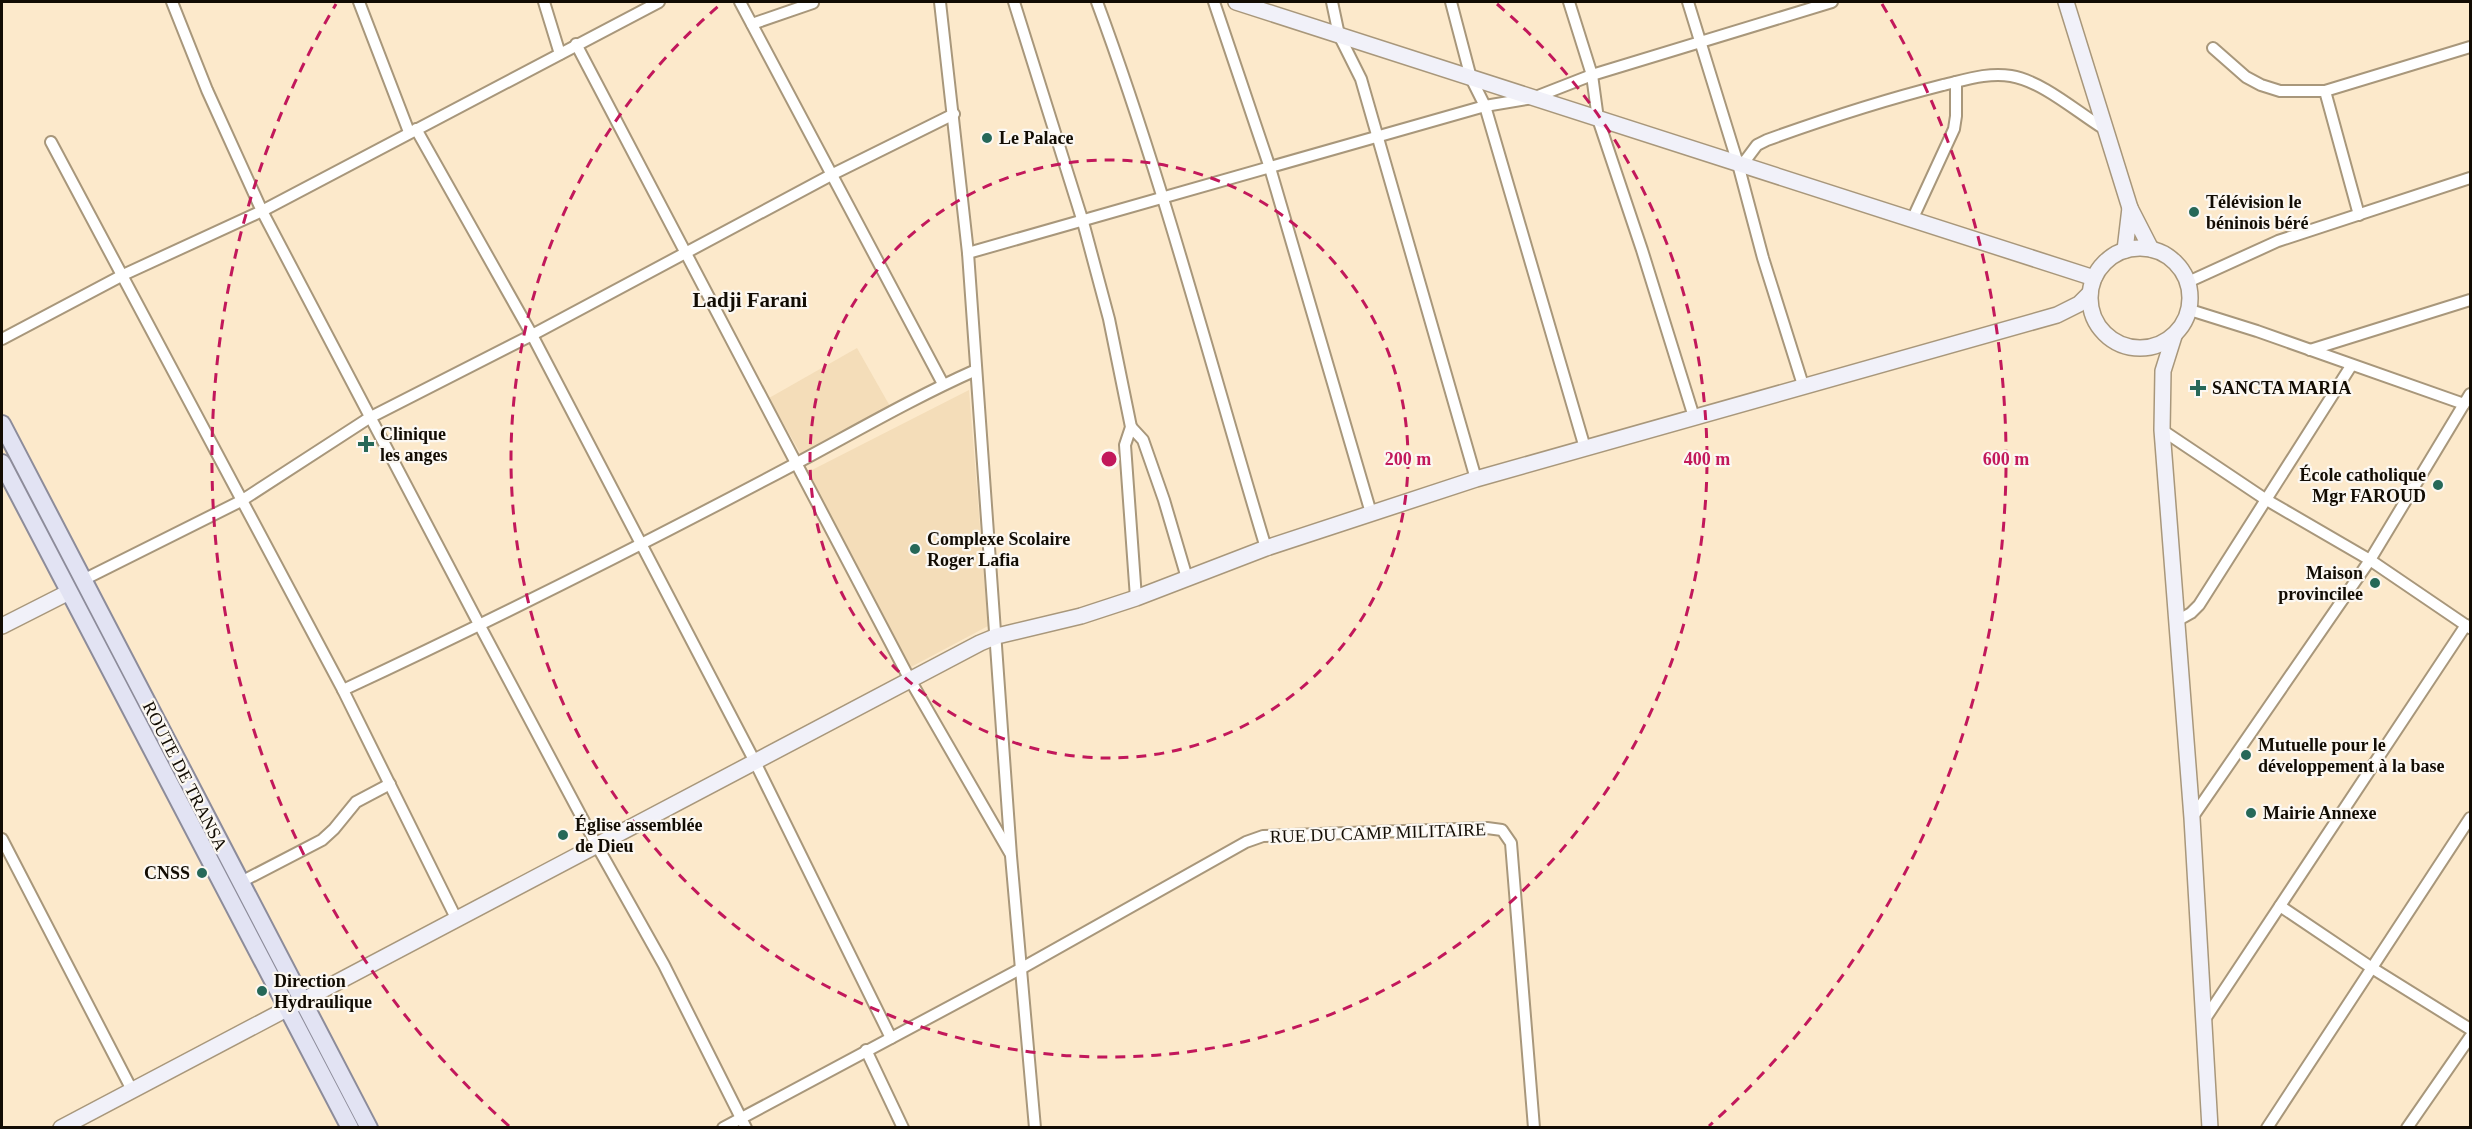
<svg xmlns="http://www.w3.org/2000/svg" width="2472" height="1129" font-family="'Times New Roman',serif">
	<rect width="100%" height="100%" fill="#fce9cb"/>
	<g fill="#f4ddb9">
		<polygon points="857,348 891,408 803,458 769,398"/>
		<polygon points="969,390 988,626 911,667 808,472"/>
	</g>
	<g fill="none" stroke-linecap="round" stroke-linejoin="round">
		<g stroke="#a8977b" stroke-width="14">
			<g id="street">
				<polyline points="172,2 207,90 262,211 480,626 596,844 664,965 746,1128"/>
				<polyline points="359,2 409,132"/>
				<polyline points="544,2 560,54"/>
				<polyline points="740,2 943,384"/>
				<polyline points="940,2 968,253 1011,856 1035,1128"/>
				<polyline points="1014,2 1083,222 1109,319 1131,427 1125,445 1136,598"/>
				<path d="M1097,2C1163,180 1211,366 1266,548"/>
				<polyline points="1214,2 1270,168 1371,513"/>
				<polyline points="1332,2 1339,35 1361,79 1476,479"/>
				<polyline points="1451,2 1471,78 1485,106 1585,448"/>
				<polyline points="1569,2 1592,75 1598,119 1642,250 1694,417"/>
				<polyline points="1688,2 1738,164 1763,258 1803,385"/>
				<polyline points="752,24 813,3"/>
				<polyline points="576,44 909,678 1010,853"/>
				<polyline points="2213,48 2246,77 2261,85 2280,91 2325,91 2470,47"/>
				<polyline points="2325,91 2359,215"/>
				<polyline points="416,129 532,335 754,760 891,1038"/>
				<polyline points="51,142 343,690 456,918"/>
				<path d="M1742,165L1757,145L1767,140C1825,119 1884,100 1943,85C1965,80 1988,72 2011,76C2042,81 2077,112 2103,128"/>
				<polyline points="1912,220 1954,129 1956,116 1956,82"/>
				<polyline points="968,253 1485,106 1533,98 1592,75 1832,2"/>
				<polyline points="2188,282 2278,241 2470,178"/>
				<polyline points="2190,310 2257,331 2464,404"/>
				<polyline points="2,339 123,275 262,211 659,2"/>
				<polyline points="2310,350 2470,300"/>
				<polyline points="1131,427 1143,440 1164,500 1187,578"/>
				<polyline points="2162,430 2265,499 2370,560 2470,628"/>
				<polyline points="83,580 241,501 369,418 532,335 833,174 954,114"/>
				<polyline points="2175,622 2191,613 2199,605 2351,366"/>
				<path d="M343,690C495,619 646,543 795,464C855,432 913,398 976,370"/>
				<polyline points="2192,818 2370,560 2470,394"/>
				<polyline points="2,839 132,1090"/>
				<polyline points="241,882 322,840 334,829 356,802 390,784"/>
				<polyline points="2280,906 2372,968 2470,1029"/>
				<polyline points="2205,1019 2466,625"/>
				<polyline points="866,1050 903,1128"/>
				<polyline points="723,1128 1022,968 1246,842 1263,836 1487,828 1502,830 1511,843 1534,1128"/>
				<polyline points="2267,1128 2470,818"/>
				<polyline points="2407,1128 2470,1037"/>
			</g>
		</g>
		<g stroke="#a8977b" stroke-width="18">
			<g id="secondary">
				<polyline points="1236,2 2094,278"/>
				<polyline points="2066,2 2130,208"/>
				<circle cx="2140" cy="298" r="50"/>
				<polyline points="2125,250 2130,208 2151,249"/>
				<polyline points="2174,336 2163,371 2162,430 2192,818 2210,1128"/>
				<polyline points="2,626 69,592"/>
				<polyline points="61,1128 980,643 997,636 1081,616 1136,598 1266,548 1476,479 2057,315 2079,304 2090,293"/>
			</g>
		</g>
		<g stroke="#8d8c9a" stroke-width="20">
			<g id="primary">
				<polyline points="2,424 369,1128"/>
				<polyline points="2,463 350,1128"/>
			</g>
		</g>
		<use href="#street" stroke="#fff" stroke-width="10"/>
		<use href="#secondary" stroke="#f1f1f9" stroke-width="15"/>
		<use href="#primary" stroke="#e2e3f3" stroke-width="16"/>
	</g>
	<g fill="none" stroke="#c2185b" stroke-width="3" stroke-dasharray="10 8">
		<circle cx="1109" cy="459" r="299"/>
		<path d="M1497 4A598 598 0 1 1 721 4"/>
		<path d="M509 1126A897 897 0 0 1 336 4M1882 4A897 897 0 0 1 1709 1126"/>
	</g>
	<g fill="#266858" stroke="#fcf8f2" stroke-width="2">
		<circle cx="987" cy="138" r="6"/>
		<circle cx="2194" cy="212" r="6"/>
		<path d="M2195 379h6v6h6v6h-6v6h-6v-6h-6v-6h6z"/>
		<path d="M363 435h6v6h6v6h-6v6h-6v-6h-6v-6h6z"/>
		<circle cx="2438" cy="485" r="6"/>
		<circle cx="915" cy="549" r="6"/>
		<circle cx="2375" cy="583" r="6"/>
		<circle cx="2246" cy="755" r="6"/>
		<circle cx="2251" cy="813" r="6"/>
		<circle cx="563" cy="835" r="6"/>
		<circle cx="202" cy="873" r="6"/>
		<circle cx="262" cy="991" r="6"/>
	</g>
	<g text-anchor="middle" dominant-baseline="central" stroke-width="4.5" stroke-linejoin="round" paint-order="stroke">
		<g font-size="18" font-weight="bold" fill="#120c03" stroke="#fcf8f2" text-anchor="start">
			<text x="999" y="138">Le Palace</text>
			<text x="2206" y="202">Télévision le<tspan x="2206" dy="21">béninois béré</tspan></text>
			<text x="2212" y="388">SANCTA MARIA</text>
			<text x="380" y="434">Clinique<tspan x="380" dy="21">les anges</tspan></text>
			<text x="2426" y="475" text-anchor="end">École catholique<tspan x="2426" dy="21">Mgr FAROUD</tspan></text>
			<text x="927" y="539">Complexe Scolaire<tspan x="927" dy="21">Roger Lafia</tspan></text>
			<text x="2363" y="573" text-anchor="end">Maison<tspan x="2363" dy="21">provincilee</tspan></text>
			<text x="2258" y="745">Mutuelle pour le<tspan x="2258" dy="21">développement à la base</tspan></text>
			<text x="2263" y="813">Mairie Annexe</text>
			<text x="575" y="825">Église assemblée<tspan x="575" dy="21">de Dieu</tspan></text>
			<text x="190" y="873" text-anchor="end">CNSS</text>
			<text x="274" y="981">Direction<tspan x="274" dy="21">Hydraulique</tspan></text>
		</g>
		<g font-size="18" fill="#120c03" stroke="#fcf8f2">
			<text transform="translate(185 776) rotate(63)">ROUTE DE TRANSA</text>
			<text transform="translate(1378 833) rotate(-2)">RUE DU CAMP MILITAIRE</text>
		</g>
		<g font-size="21" font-weight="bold" fill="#120c03" stroke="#fcf8f2">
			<text x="750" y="300">Ladji Farani</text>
		</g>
	</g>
	<circle cx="1109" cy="459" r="9" fill="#c2185b" stroke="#fcf8f2" stroke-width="3"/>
	<g font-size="18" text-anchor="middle" font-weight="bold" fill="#c2185b" stroke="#fcf8f2" stroke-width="4.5" stroke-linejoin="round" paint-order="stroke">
		<text x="1408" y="465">200 m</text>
		<text x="1707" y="465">400 m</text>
		<text x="2006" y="465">600 m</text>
	</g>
	<rect width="2472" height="1129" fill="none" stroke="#120c03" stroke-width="6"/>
</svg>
